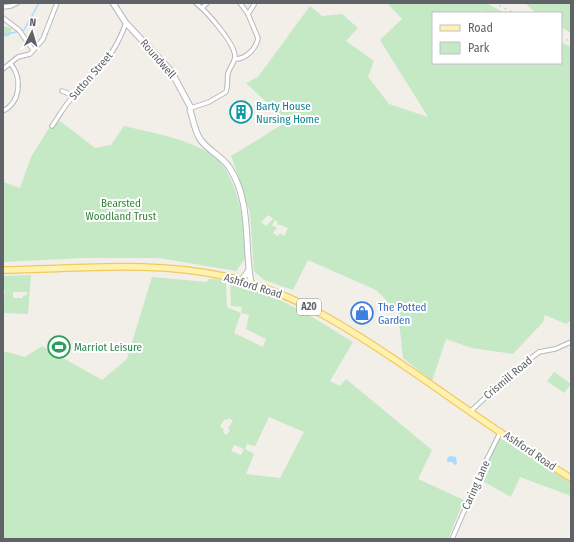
<svg xmlns="http://www.w3.org/2000/svg" width="574" height="542" font-family="'Fira Sans Condensed',sans-serif">
	<rect width="100%" height="100%" fill="#f1efe8"/>
	<g fill="#c5e8c5" fill-rule="evenodd">
		<path d="M387,3H486L505,13H488L477,9L485,13H433V63H561V42L571,47V320L566,324L545,315L543,322L513,354L472,348L446,339L432,381L403,358L398,312L376,290L308,260L293,290L264,280L254,271L250,213L231,155H233L283,124L279,114L246,83L258,77L310,6L322,16L342,14L358,28L346,41L374,61L368,77L389,104L428,117L380,40L402,19ZM268,215L273,219L266,226L261,222ZM275,220L278,222L277,224L288,228L284,236L280,233L278,236L273,233L277,228L272,225Z"/>
		<polygon points="525,3 571,3 571,33 561,27 561,13 536,13"/>
		<polygon points="3,26 12,28 9,36 3,37"/>
		<path d="M60,121L95,148L111,145L124,126C152,133 185,138 209,153C238,170 245,226 247,256L236,271L159,258H83L3,262V182L20,188L31,157L51,125L54,126Z"/>
		<path d="M31,275L28,314L3,313L5,290H3V276ZM13,292H27V295L23,296V298H13Z"/>
		<path d="M152,277L207,282L208,279L226,280L227,307L241,313L242,307L231,306L230,284C276,292 314,318 353,342L330,381L340,386L346,379L432,450L418,479L464,500L448,539H3V351L25,357L42,346L102,380L127,359ZM241,313L249,315L246,329L266,339L263,347L234,333ZM269,417L304,432L280,478L246,474L254,454L245,449L247,444L255,446ZM229,418L233,421L228,428L230,430L226,435L223,432L224,430L220,426L225,419L227,420ZM234,445L244,449L241,455L231,451Z"/>
		<polygon points="554,372 571,384 564,393 547,381"/>
		<polygon points="500,438 571,483 571,496 520,477 511,497 479,479"/>
	</g>
	<polygon fill="#aadaff" points="450,456 456,457 457,464 455,465 452,462 447,462 447,459"/>
	<g fill="none" stroke-linecap="round" stroke-linejoin="round">
		<polyline stroke="#aadaff" stroke-width="1.5" points="3,35 24,30 39,3"/>
		<g stroke="#b5b8bc" stroke-width="5.5">
			<g id="street">
				<polyline points="3,7 11,6 17,3"/>
				<polyline points="202,8 207,3"/>
				<polyline points="248,14 255,3"/>
				<polyline points="3,18 19,30 33,50"/>
				<path d="M235,59C246,59 256,49 258,38L248,14L240,3"/>
				<polyline points="3,69 18,57 30,54 43,39 57,3"/>
				<polyline points="62,91 75,96"/>
				<path d="M191,108L209,102L226,92C228,86 227,79 228,73C230,67 235,62 235,56C234,42 207,12 196,3"/>
				<path d="M3,111C21,102 22,78 11,64"/>
				<path d="M52,126C58,118 63,108 70,100C95,74 113,59 126,23"/>
				<polyline points="471,411 507,377 539,352 555,349 571,342"/>
				<polyline points="452,539 484,465 501,431"/>
			</g>
		</g>
		<g stroke="#b6babf" stroke-width="7">
			<g id="secondary">
				<path d="M113,3L126,23L171,71L191,108L190,110C193,119 195,132 200,139C207,150 222,156 229,167C252,201 244,246 251,283"/>
				<polyline points="241,281 249,270"/>
			</g>
		</g>
		<g stroke="#f2c960" stroke-width="8">
			<path id="primary" d="M3,270C78,269 155,260 228,277C289,291 340,323 391,357C451,397 509,441 571,478"/>
		</g>
		<use href="#street" stroke="#fff" stroke-width="3.5"/>
		<use href="#secondary" stroke="#fff" stroke-width="5"/>
		<use href="#primary" stroke="#fff2af" stroke-width="5.5"/>
		<g stroke="#b6b7b8" stroke-width="1.5" stroke-dasharray="1 5" stroke-linecap="butt">
			<polyline points="494,3 514,13"/>
			<polyline points="561,37 571,42"/>
		</g>
	</g>
	<defs>
		<g id="building-ring" transform="scale(1.15)"><circle r="9.5" fill="#fff" stroke="#0f9aa8" stroke-width="1.5"/><path d="M-4-6H4V6H1V3H-1V6H-4ZM-2.5-4.3h1.7v1.8h-1.7ZM.8-4.3h1.7v1.8H.8ZM-2.5-1h1.7V.8h-1.7ZM.8-1h1.7V.8H.8Z" fill="#0f9aa8"/></g>
		<g id="shop-ring" transform="scale(1.15)"><circle r="9.5" fill="#fff" stroke="#3f7fe0" stroke-width="1.5"/><path d="M-5-2.5h2.3a2.7 3.5 0 0 1 5.4 0H5L5.5 6h-11ZM-1.5-2.5h3a1.5 2.3 0 0 0-3 0Z" fill="#3f7fe0"/></g>
		<g id="stadium-ring" transform="scale(1.15)"><circle r="9.5" fill="#fff" stroke="#2e9e5b" stroke-width="1.5"/><path d="M0-5a6.5 5 0 1 0 0 10a6.5 5 0 1 0 0-10ZM-3.5-1.8h7v3.6h-7Z" fill="#2e9e5b"/></g>
	</defs>
	<g fill-rule="evenodd">
		<use href="#building-ring" x="241" y="112"/>
		<use href="#shop-ring" x="362" y="313"/>
		<use href="#stadium-ring" x="59" y="347"/>
	</g>
	<g text-anchor="middle" dominant-baseline="central" stroke-width="4" stroke-linejoin="round" paint-order="stroke">
		<rect fill="#fff" stroke="#8f9295" stroke-width="1" x="297" y="299" width="24" height="16" rx="3"/>
		<g font-size="10" font-weight="bold" fill="#5f6368">
			<text x="309" y="307">A20</text>
		</g>
		<g font-size="11" fill="#5f6368" stroke="#fff">
			<text transform="translate(158 59) rotate(49)">Roundwell</text>
			<text transform="translate(91 76) rotate(-49)">Sutton Street</text>
			<text transform="translate(253 286) rotate(17)">Ashford Road</text>
			<text transform="translate(508 378) rotate(-40)">Crismill Road</text>
			<text transform="translate(530 451) rotate(34)">Ashford Road</text>
			<text transform="translate(476 485) rotate(-66)">Caring Lane</text>
		</g>
		<g font-size="11" fill="#0d838f" stroke="#fff" text-anchor="start">
			<text x="256" y="106">Barty House<tspan x="256" dy="13">Nursing Home</tspan></text>
		</g>
		<g font-size="11" fill="#348238" stroke="#fff">
			<text x="121" y="203">Bearsted<tspan x="121" dy="13">Woodland Trust</tspan></text>
		</g>
		<g font-size="11" fill="#366cbe" stroke="#fff" text-anchor="start">
			<text x="378" y="307">The Potted<tspan x="378" dy="13">Garden</tspan></text>
		</g>
		<g font-size="11" fill="#27864d" stroke="#fff" text-anchor="start">
			<text x="74" y="347">Marriot Leisure</text>
		</g>
	</g>
	<rect width="574" height="542" fill="none" stroke="#5f6368" stroke-width="8"/>
	<rect x="432" y="12" width="130" height="52" fill="#ffffff" stroke="#bfc1c3"/>
	<rect x="440" y="25" width="20" height="6" fill="#fff2af" stroke="#bfc1c3"/>
	<text x="468" y="32" font-size="12" fill="#5f6368">Road</text>
	<rect x="440" y="42" width="20" height="12" fill="#c5e8c5" stroke="#bfc1c3"/>
	<text x="468" y="52" font-size="12" fill="#5f6368">Park</text>
	<g transform="translate(32 32) rotate(5)" stroke="#ffffff" stroke-width="3" paint-order="stroke">
	<path d="M0-3L7 15L0 10L-7 15Z" fill="#5f6368"/>
	<text y="-6" font-size="11" font-weight="bold" text-anchor="middle" fill="#5f6368">N</text>
	</g>
</svg>
